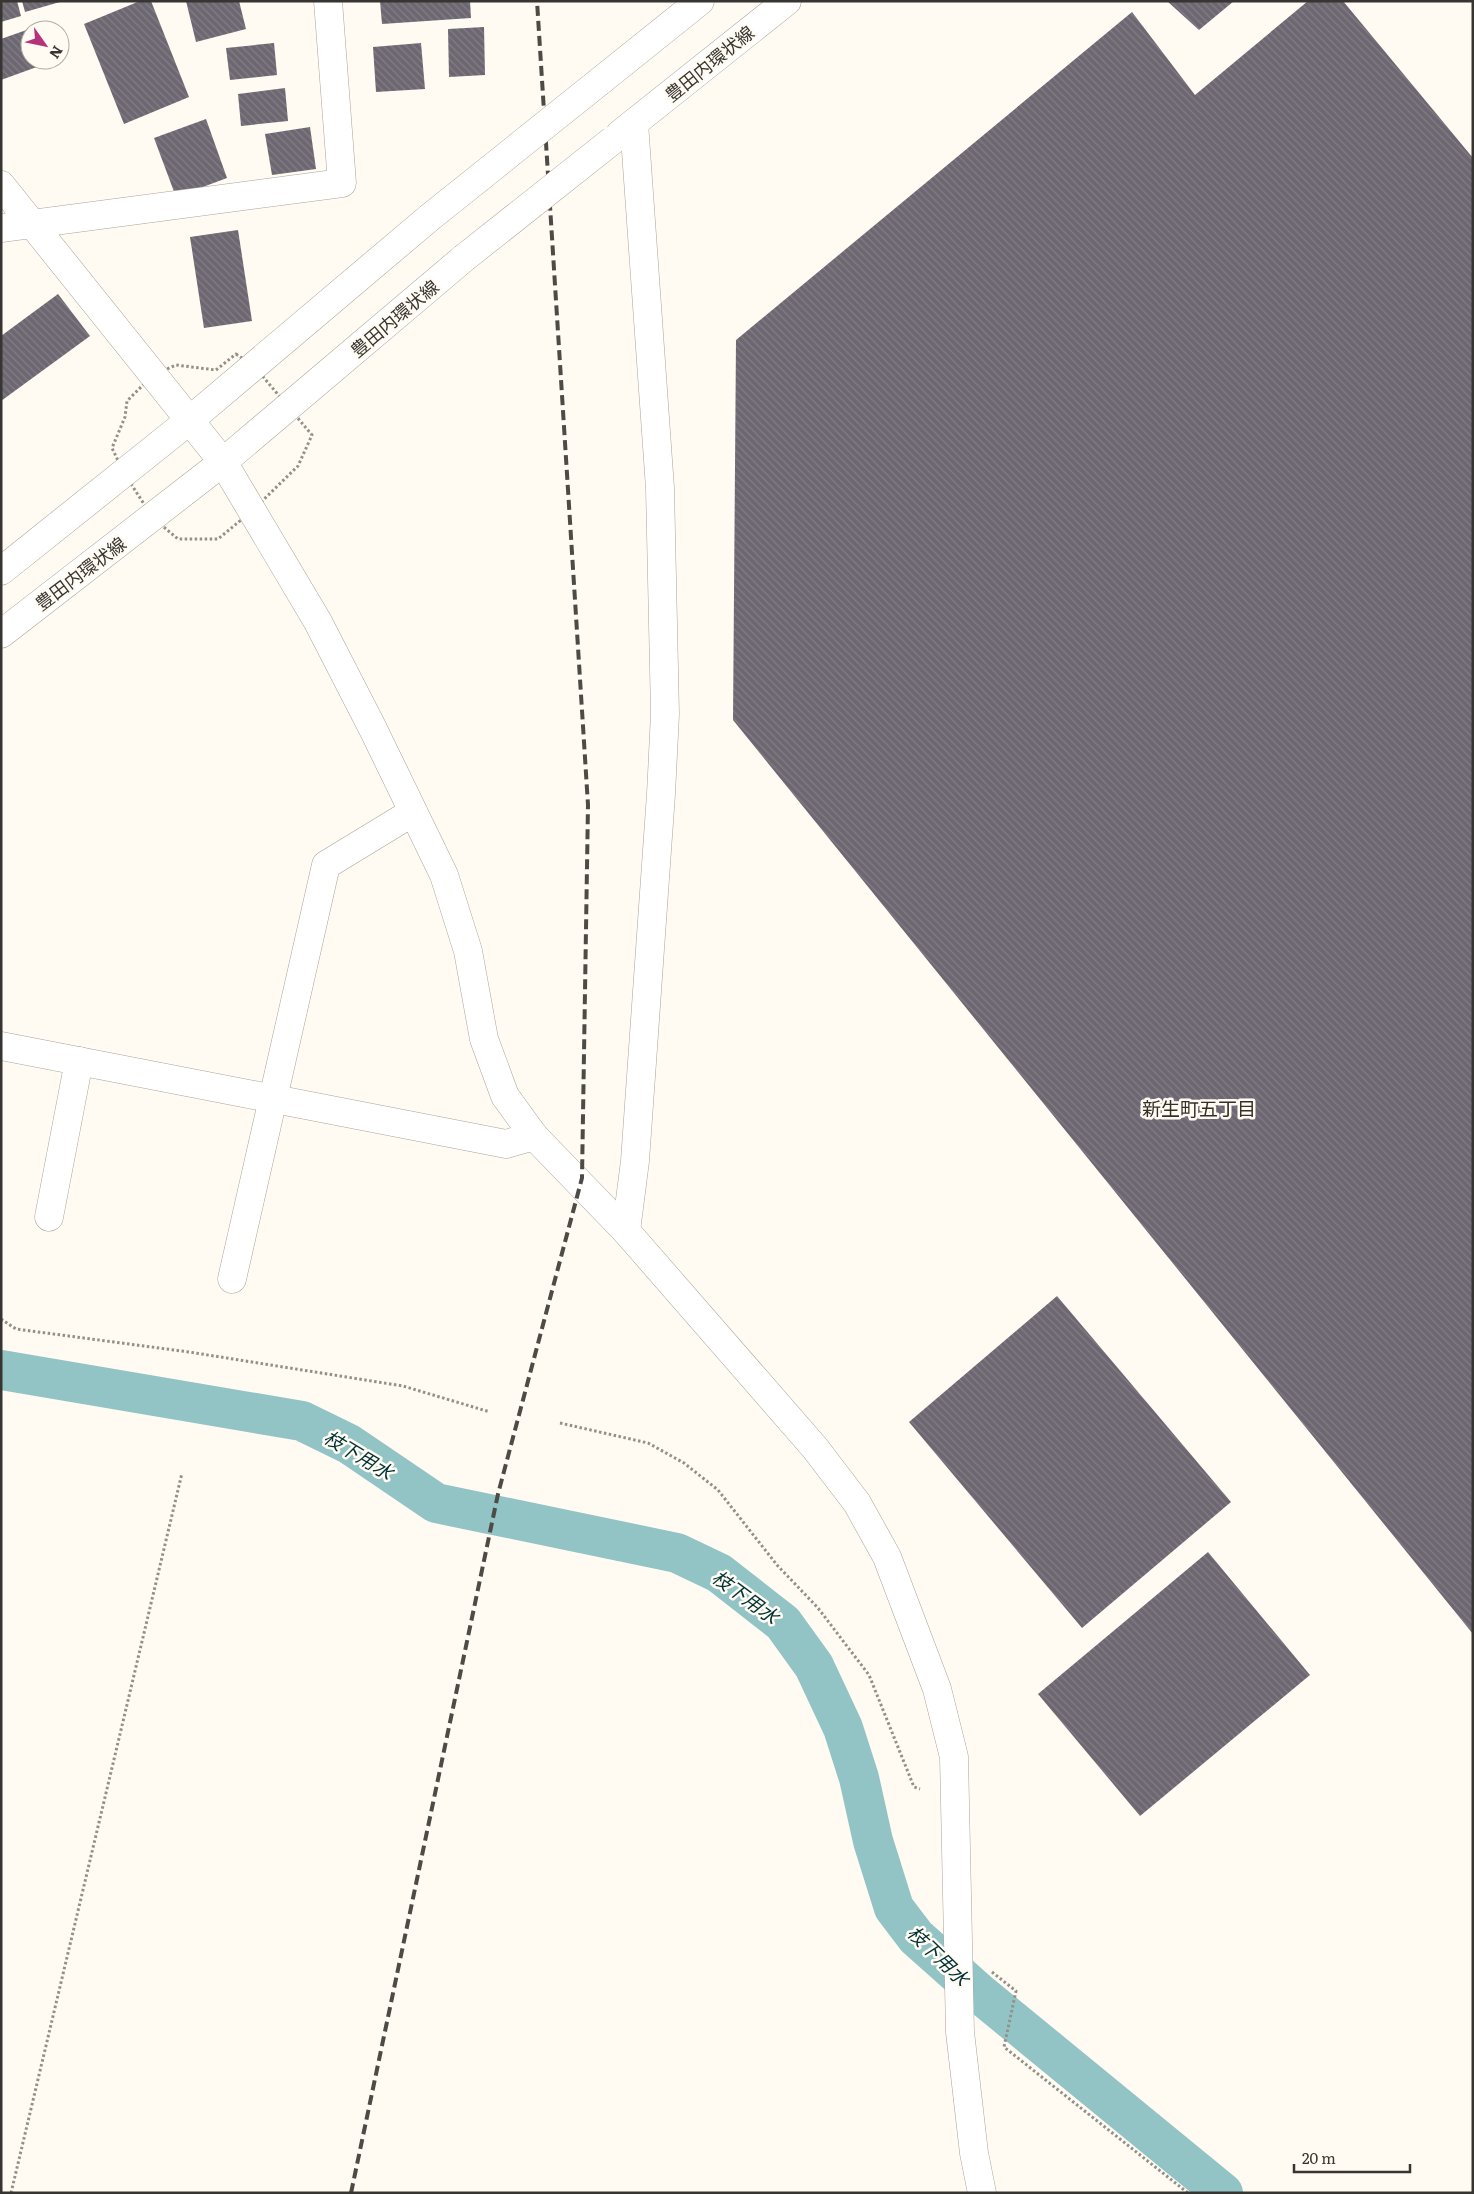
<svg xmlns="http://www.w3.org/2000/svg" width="1474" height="2194" font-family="Literata,'Noto Sans JP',serif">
	<defs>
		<pattern id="building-back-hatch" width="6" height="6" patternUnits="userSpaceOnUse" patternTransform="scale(1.25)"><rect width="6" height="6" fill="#6d6771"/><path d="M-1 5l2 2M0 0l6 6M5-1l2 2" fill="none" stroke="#827e85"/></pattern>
	</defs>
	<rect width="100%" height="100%" fill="#fffbf2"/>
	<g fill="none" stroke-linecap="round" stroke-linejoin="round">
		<polyline stroke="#92c4c6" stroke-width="40" points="1,1370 302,1421 349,1444 436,1503 677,1553 719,1573 783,1623 814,1666 843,1728 859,1778 873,1841 894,1908 916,1937 979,1993 1223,2193"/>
	</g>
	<g fill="url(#building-back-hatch)">
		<polygon points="1,1 17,1 21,16 1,22"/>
		<polygon points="22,1 60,1 60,2 25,12"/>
		<polygon points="140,1 151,1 189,97 124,124 84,24"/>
		<polygon points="186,1 239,1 246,29 196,42"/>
		<polygon points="380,1 470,1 471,18 382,24"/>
		<polygon points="1167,1 1234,1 1199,30"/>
		<polygon points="1308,1 1343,1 1473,158 1473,1634 733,720 736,340 1132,12 1195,95"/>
		<polygon points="49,22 52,30 30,30 30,60 56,60 1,80 1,39"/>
		<polygon points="484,27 485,75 449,77 448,29"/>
		<polygon points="274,43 277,75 230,80 226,48"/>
		<polygon points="421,43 425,89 376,92 373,47"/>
		<polygon points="285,88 288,121 241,126 238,94"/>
		<polygon points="206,119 227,178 176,197 154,138"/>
		<polygon points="310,127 316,169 272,175 265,134"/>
		<polygon points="238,230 252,321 204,328 190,237"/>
		<polygon points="58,294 90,336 1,401 1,336"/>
		<polygon points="1057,1296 1231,1502 1082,1628 909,1422"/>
		<polygon points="1208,1552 1310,1675 1140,1816 1038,1694"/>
	</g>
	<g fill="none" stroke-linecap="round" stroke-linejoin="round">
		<g stroke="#a9a49a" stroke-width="29">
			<g id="minor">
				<polyline points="599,82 700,1"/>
				<polyline points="620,134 787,1"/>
				<polyline points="1,185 223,462 318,622 373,729 444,875 468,951 484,1039 505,1096 534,1136 626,1231 815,1448 857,1503 887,1557 937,1689 954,1757 960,2032 974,2153 982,2193"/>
				<polyline points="1,228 342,183 328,1"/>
				<polyline points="1,571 190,420 429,218"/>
				<polyline points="1,634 223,462 464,258"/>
				<polyline points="1,1046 506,1144 534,1136"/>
				<polyline points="49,1217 79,1061"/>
				<polyline points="626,1231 635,1161 661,794 665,714 660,488 634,123"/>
				<polyline points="232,1279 326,865 413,812"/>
			</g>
		</g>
		<g stroke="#93908a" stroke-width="3" stroke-dasharray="2.5 2.5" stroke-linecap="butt">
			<polygon points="236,354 254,366 312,435 298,466 252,511 218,539 178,539 153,518 124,473 112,448 125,417 127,401 153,375 176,365 216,370"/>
			<polyline points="1,1319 16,1329 189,1352 403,1386 490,1412"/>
			<polyline points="560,1423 648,1443 684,1463 718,1490 777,1565 818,1608 869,1675 914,1787 920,1789"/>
			<polyline points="992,1972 1016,1991 1004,2047 1188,2193"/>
			<polyline points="11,2193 182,1473"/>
		</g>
		<use href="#minor" stroke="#fff" stroke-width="28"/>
		<polyline stroke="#4d4b46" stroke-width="4" stroke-dasharray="10 5" stroke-linecap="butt" points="351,2193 498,1494 582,1178 588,805 537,1"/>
		<g stroke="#a9a49a" stroke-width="29" stroke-linecap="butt">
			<g id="minor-bridge">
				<polyline points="429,218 599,82"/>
				<polyline points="464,258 613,140"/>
			</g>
		</g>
		<use href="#minor-bridge" stroke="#fff" stroke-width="28"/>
	</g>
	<g text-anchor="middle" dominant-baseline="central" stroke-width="5" stroke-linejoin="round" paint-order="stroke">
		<g font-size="18" fill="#373531" stroke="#fffbf2">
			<text transform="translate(709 63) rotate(-39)">豊田内環状線</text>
			<text transform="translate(394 318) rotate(-40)">豊田内環状線</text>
			<text transform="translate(80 573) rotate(-37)">豊田内環状線</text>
		</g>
		<g font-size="19" fill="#343027" stroke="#fffbf2">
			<text x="1199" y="1108">新生町五丁目</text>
		</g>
		<g font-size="19" font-style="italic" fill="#003235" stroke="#fffbf2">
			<text transform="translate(359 1454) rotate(31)">枝下用水</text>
			<text transform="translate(746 1596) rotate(36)">枝下用水</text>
			<text transform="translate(939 1955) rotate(44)">枝下用水</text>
		</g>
	</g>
	<rect width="1474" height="2194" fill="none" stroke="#373531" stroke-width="5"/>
	<g transform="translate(45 45) rotate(123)"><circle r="24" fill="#fffbf2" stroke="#afaca5"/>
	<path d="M0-4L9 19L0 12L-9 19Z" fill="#b5337b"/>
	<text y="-8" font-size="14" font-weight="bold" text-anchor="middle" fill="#373531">N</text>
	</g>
	<path d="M1294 2164v8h116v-8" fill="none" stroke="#373531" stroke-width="2.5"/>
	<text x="1302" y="2164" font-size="15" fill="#373531" stroke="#fffbf2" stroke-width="4" paint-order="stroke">20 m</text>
</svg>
